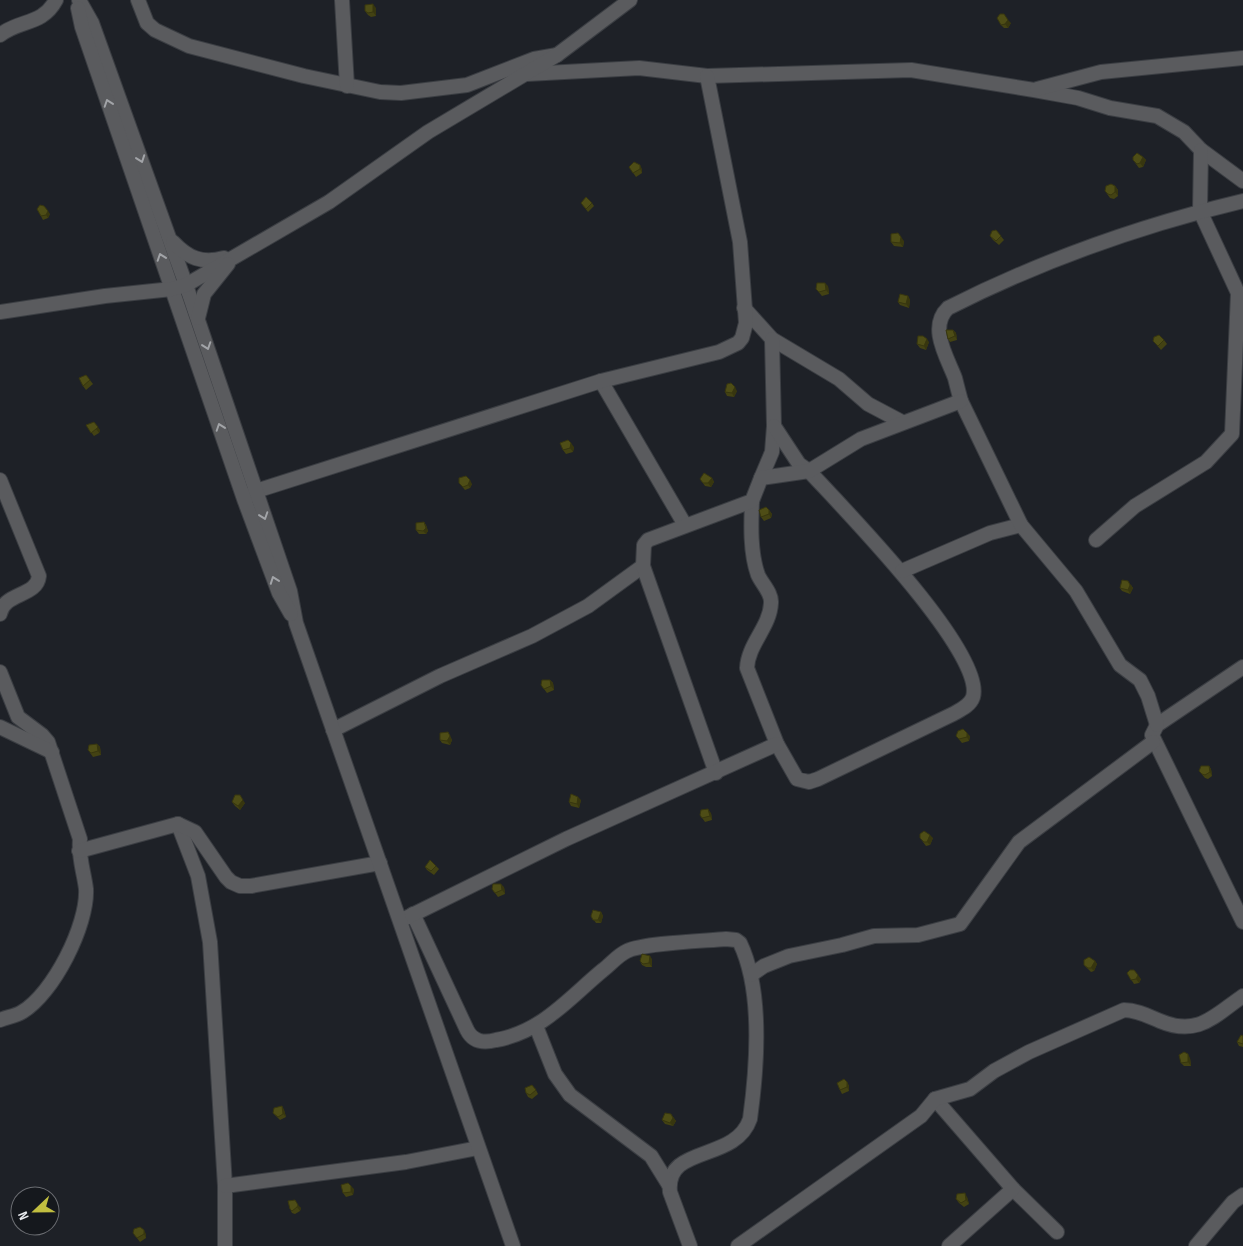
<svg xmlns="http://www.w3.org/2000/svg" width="1243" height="1246" font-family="'Sofia Sans Condensed',sans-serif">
	<rect width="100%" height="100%" fill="#1e2127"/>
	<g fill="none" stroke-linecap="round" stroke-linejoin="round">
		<g stroke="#3b3e43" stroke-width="16">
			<g id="minor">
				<polyline points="138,0 147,23 155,30 189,46 304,76 380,92 401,93 467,85 534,59 557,55"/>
				<polyline points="342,0 347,86"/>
				<path d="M0,35C20,19 42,26 56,0"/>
				<polyline points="527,74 639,68 707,76 911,70 1034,90 1078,98 1110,108 1157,116 1184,132 1201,150 1243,181"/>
				<polyline points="1037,89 1101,72 1243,58"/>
				<polyline points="744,308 772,339 839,379 868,404 902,422"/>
				<polyline points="601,381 685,525"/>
				<polyline points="761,478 772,452 774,426 772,339"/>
				<path d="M0,480L39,576C37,597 4,592 0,614"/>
				<polyline points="247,497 256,491 601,381 719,352 738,343 742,338 746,323 740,242 707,76"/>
				<path d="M752,501C751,524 750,553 758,575C762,584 772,593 771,603C770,627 748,644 747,668L777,744L797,779L809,782L818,779L953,714C960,710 970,706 973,697C986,653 841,506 809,471L799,464L774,426"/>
				<polyline points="1096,540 1135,506 1206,462 1232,434 1238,293 1200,211 1201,150"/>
				<polyline points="902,571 990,533 1021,525"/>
				<polyline points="1243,667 1157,725 1152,735 1243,922"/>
				<path d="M0,672L18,717L42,735L48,742L80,839C78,857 84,872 86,889C88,925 53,994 22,1012C16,1016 7,1017 0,1020"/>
				<path d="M1157,725L1148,696L1140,680L1120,665L1076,591L1021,525L961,401C959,394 957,386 955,378C947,357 928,327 948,308C1041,261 1142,225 1243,201"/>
				<polyline points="0,727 52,752"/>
				<polyline points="333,730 440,676 532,636 588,606 643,566"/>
				<polyline points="716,773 643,566 644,545 648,540 752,501 761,478 809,471 861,439 961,401"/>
				<polyline points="178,824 198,876 210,942 225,1186 225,1246"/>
				<polyline points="79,851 178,824 195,832 226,877 231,882 240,886 251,886 380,863"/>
				<path d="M413,914L467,1030C473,1042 484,1043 496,1040C542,1032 569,998 603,970C611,964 618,955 627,951C644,943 704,941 726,939L736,940L740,943C763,991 757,1068 750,1119C735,1163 665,1144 670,1192L690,1246"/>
				<polyline points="406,918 566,839 777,744"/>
				<polyline points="751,975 764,966 789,956 842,945 874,936 918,935 960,924 1019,842 1153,742"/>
				<polyline points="536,1026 555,1074 570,1095 651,1156 669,1185"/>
				<polyline points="935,1099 1013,1189 1057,1232"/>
				<polyline points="225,1186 406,1162 478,1148"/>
				<path d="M738,1246L921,1116L935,1099L970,1089L994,1071L1029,1052L1124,1010C1137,1010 1148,1016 1160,1021C1198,1037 1214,1016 1243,996"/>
				<polyline points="949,1246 1013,1189"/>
				<polyline points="1196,1246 1233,1202 1243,1195"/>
			</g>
		</g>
		<g stroke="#3b3e43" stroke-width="16">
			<g id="tertiary">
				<polyline points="79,0 92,23 186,285 290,591 296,623 513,1246"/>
				<polyline points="78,8 82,27 244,499 279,593 291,614"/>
				<path d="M173,242C188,258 202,264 224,258"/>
				<polyline points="0,312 105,296 172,289 186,285 329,202 428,132 557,55 630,0"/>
				<polyline points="198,318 204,294 228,264"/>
			</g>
		</g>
		<use href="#minor" stroke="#5a5b5e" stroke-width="14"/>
		<use href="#tertiary" stroke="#5a5b5e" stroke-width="14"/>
	</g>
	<g fill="#434213">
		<polygon points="376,8 376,16 371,17 368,15 365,11"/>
		<polygon points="1011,23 1008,28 1004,28 1001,25"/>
		<polygon points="1143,157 1146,160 1143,167 1139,168 1133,160"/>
		<polygon points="629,167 642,169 642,173 636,177"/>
		<polygon points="1115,186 1118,190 1118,196 1114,199 1110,198 1105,191"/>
		<polygon points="581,203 592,203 594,206 588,212"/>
		<polygon points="37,209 50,214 48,218 43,220"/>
		<polygon points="996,230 1004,240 999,245 993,240 990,236"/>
		<polygon points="904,241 903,247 894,246 891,242"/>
		<polygon points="828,286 829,294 822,296 816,289"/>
		<polygon points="908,296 910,300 909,308 900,305 898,302"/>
		<polygon points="953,330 956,333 957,340 950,342 948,339"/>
		<polygon points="1164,340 1167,344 1161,350 1153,341"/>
		<polygon points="929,342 926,350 920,348 917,344"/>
		<polygon points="86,375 93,384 86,390 83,386"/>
		<polygon points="737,391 734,397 727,396 725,392"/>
		<polygon points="86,425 100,430 99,433 94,436"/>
		<polygon points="574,447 573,452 566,454 563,450"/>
		<polygon points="712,478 714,482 711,487 705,486 700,479"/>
		<polygon points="459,483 472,484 470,488 465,490"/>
		<polygon points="769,510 772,514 771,518 764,521 761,517"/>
		<polygon points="424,522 426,525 428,531 426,534 419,534 416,530"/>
		<polygon points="1131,585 1133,588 1130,594 1122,591 1120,588"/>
		<polygon points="550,680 553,683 554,690 547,693 541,685"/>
		<polygon points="448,732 452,740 450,745 442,743 440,740"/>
		<polygon points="956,736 970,736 969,741 962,743"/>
		<polygon points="97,744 100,747 101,755 93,757 88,750"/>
		<polygon points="1209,766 1211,769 1212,776 1208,779 1205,778 1199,771"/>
		<polygon points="581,800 579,808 571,806 569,802"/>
		<polygon points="232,802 245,803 240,810 235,806"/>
		<polygon points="711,813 712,820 705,822 700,815"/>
		<polygon points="920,838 933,838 930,845 926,846"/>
		<polygon points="436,866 439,869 434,875 427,870 425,867"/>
		<polygon points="504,887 505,894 498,897 492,889"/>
		<polygon points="601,912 603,916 601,923 596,923 591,916"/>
		<polygon points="652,959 652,967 646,967 642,965 640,961"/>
		<polygon points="1095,961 1097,964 1094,971 1091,972 1084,965"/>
		<polygon points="1127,973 1141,979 1139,983 1134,984"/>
		<polygon points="1243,1036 1243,1047 1239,1046 1237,1042"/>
		<polygon points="1190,1058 1191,1066 1184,1066 1181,1063"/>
		<polygon points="847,1082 849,1086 849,1091 842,1094 840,1090"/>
		<polygon points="535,1088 538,1094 532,1099 528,1097 526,1093"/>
		<polygon points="282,1106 284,1110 286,1117 280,1120 273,1113"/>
		<polygon points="673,1117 676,1121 673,1126 665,1124 662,1120"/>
		<polygon points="354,1189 353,1195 346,1197 343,1193"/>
		<polygon points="967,1197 969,1204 964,1207 959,1203 956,1199"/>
		<polygon points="288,1201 301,1208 300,1211 295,1214 292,1213 290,1209"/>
		<polygon points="133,1233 146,1234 146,1238 140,1242"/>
	</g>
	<g fill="#37360f">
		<polygon points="373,4 376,8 376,16 373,12"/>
		<polygon points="1008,20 1011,23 1008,28 1005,24"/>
		<polygon points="1143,157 1146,160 1143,167 1140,163"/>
		<polygon points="640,165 642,169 642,173 640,169"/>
		<polygon points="1115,186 1118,190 1118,196 1115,192"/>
		<polygon points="48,211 50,214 48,218 46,215"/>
		<polygon points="901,237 904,241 903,247 900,243"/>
		<polygon points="825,283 828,286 829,294 826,290"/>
		<polygon points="908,296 910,300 909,308 906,304"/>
		<polygon points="953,330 956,333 957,340 955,336"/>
		<polygon points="927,339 929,342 926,350 924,346"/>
		<polygon points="735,387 737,391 734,397 732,393"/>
		<polygon points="98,427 100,430 99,433 96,429"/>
		<polygon points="571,443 574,447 573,452 570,448"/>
		<polygon points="712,478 714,482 711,487 708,483"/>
		<polygon points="470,480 472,484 470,488 468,485"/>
		<polygon points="769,510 772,514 771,518 769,514"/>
		<polygon points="424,522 426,525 428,531 426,534 423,531"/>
		<polygon points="1128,581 1133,588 1130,594 1128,590"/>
		<polygon points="550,680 553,683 554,690 551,686"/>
		<polygon points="448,732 452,740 450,745 447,741"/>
		<polygon points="967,733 970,736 969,741 967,737"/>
		<polygon points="97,744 100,747 101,755 98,751"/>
		<polygon points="1209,766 1211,769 1212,776 1210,772"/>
		<polygon points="578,797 581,800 579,808 577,804"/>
		<polygon points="243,800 245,803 240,810 238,806"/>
		<polygon points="708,809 711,813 712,820 710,816"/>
		<polygon points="930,835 933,838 930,845 927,842"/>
		<polygon points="501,884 504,887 505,894 502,890"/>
		<polygon points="601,912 603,916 601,923 598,920"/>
		<polygon points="650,956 652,959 652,967 649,963"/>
		<polygon points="1095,961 1097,964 1094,971 1091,968"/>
		<polygon points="1138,975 1141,979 1139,983 1136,979"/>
		<polygon points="1188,1054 1190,1058 1191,1066 1188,1062"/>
		<polygon points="847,1082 849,1086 849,1091 847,1087"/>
		<polygon points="282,1106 284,1110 286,1117 283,1114"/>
		<polygon points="671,1114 676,1121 673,1126 670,1123"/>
		<polygon points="351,1186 354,1189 353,1195 351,1192"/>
		<polygon points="965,1193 967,1197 969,1204 966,1200"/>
		<polygon points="298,1205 301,1208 300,1211 297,1207"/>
		<polygon points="144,1230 146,1234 146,1238 144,1234"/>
	</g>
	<g fill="#4e4d16" stroke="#37360f">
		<polygon points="373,4 373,12 368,13 365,11 365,5"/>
		<polygon points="1000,14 1004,14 1008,20 1005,24 1001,25 997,18"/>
		<polygon points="1137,153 1143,157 1140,163 1137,164 1133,160 1133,157"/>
		<polygon points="634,162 640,165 640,169 633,173 629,167"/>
		<polygon points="1111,184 1115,186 1115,192 1111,195 1108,194 1105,191 1106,186"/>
		<polygon points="586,197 592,203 586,209 581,203"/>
		<polygon points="40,205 44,206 48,211 46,215 41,216 37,209"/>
		<polygon points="996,230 1001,236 996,241 990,236 992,231"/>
		<polygon points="898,233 901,237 900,243 891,242 891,234"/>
		<polygon points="817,283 825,283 826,290 819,292 816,289"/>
		<polygon points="900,294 908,296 906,304 898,302"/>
		<polygon points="946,330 953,330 955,336 948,339"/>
		<polygon points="1159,335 1164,340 1158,346 1153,341 1154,337"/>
		<polygon points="918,336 923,336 927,339 924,346 917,344"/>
		<polygon points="86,375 90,380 83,386 79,378"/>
		<polygon points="731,383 735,387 732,393 725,392 727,384"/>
		<polygon points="94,422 98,427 96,429 91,433 86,425"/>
		<polygon points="568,440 571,443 570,448 563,450 560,443"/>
		<polygon points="704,473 712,478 708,483 703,483 700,479"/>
		<polygon points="466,476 470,480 468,485 463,487 459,483 459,478"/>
		<polygon points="766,507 769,510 769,514 761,517 759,510"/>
		<polygon points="424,522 426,528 423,531 416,530 416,523"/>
		<polygon points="1122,580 1128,581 1130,585 1128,590 1120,588"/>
		<polygon points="542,680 550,680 551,686 544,689 541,685"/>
		<polygon points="963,729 967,733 967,737 959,739 956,736 958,731"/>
		<polygon points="448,732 450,736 447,741 440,740 440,733"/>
		<polygon points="97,744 98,751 91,753 88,750 89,745"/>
		<polygon points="1201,766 1209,766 1210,772 1205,775 1202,774 1199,771"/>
		<polygon points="571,794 578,797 577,804 569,802"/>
		<polygon points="235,795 240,795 243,800 238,806 232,802"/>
		<polygon points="708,809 710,816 702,818 700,815 701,810"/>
		<polygon points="924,831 930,835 927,842 924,842 920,838 920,834"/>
		<polygon points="430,860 436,866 431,871 425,867"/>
		<polygon points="493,884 501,884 502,890 495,893 492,889"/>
		<polygon points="593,910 601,912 598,920 593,920 591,916"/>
		<polygon points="642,954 650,956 649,963 643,964 640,961"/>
		<polygon points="1089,957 1095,961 1091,968 1088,968 1084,965 1084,960"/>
		<polygon points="1130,970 1134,970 1138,975 1136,979 1131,980 1127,973"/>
		<polygon points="1241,1035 1243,1036 1243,1044 1237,1042"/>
		<polygon points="1184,1052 1188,1054 1188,1062 1181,1063 1179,1055"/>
		<polygon points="844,1079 847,1082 847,1087 840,1090 837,1083"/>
		<polygon points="532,1085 536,1090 530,1095 526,1093 525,1088"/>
		<polygon points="282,1106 283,1114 278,1117 273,1113 274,1108"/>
		<polygon points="665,1113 671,1114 673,1118 670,1123 662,1120"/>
		<polygon points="348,1183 351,1186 351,1192 343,1193 341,1185"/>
		<polygon points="965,1193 966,1200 961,1203 956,1199 957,1194"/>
		<polygon points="295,1200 298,1205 297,1207 292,1211 290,1209 288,1201"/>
		<polygon points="140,1227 144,1230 144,1234 137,1238 133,1233 134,1229"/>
	</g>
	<defs><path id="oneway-chevron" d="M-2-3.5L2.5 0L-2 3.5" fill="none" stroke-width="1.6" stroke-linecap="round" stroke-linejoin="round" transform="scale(1.25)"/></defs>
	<g stroke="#a2a4a8">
		<use href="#oneway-chevron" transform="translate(108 103) rotate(-109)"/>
		<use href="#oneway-chevron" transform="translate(141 159) rotate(70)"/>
		<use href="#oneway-chevron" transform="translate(161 257) rotate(-109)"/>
		<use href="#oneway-chevron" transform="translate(207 346) rotate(71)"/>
		<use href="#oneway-chevron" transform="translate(220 427) rotate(-109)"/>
		<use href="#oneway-chevron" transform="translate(264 516) rotate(71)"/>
		<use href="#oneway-chevron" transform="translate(274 580) rotate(-110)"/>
	</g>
	<g transform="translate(35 1211) rotate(248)"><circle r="24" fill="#15181d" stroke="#6b6d72"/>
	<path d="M0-4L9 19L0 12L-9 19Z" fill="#c1be40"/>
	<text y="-8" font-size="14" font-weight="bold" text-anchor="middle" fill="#ebedf1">N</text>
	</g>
</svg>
